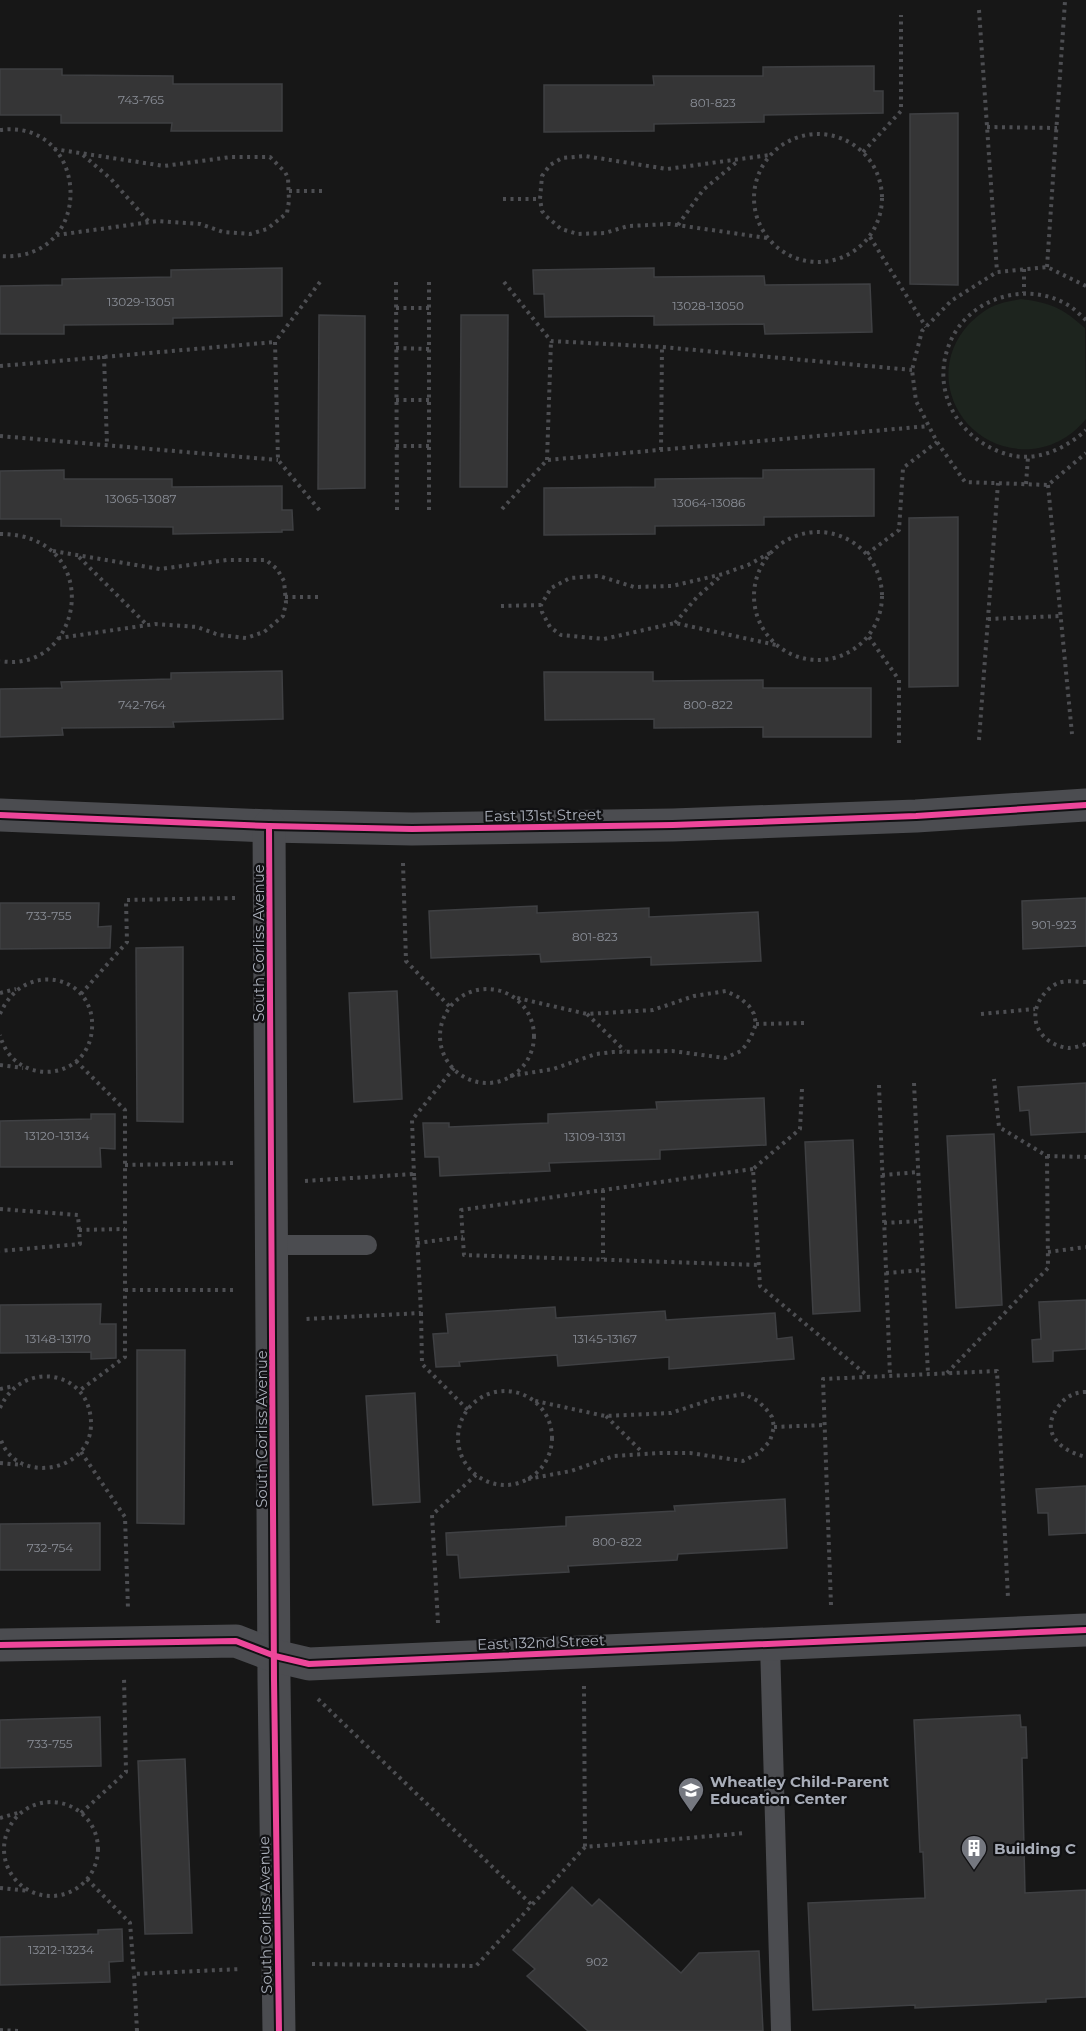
<svg xmlns="http://www.w3.org/2000/svg" width="1086" height="2031" font-family="Montserrat,sans-serif">
	<rect width="100%" height="100%" fill="#171717"/>
	<path fill="#1d241e" d="M1021,299C1052,303 1062,308 1085,328L1086,419C1073,435 1054,447 1032,449C963,454 921,376 969,324C977,316 988,307 999,304C1006,301 1014,301 1021,299Z"/>
	<g fill="#353536" stroke="#3f4043" stroke-width="1.5">
		<polygon points="874,66 874,91 883,91 883,113 764,115 764,122 654,124 654,131 544,132 544,85 654,85 653,76 763,76 763,67"/>
		<polygon points="0,69 62,69 62,75 173,76 173,84 282,84 282,131 171,131 172,123 61,123 61,115 0,115"/>
		<polygon points="958,113 958,285 910,284 910,114"/>
		<polygon points="282,268 282,316 173,318 173,324 64,325 64,334 0,334 0,286 62,285 62,279 171,277 171,270"/>
		<polygon points="654,268 654,277 764,276 765,285 870,284 872,332 765,334 764,324 654,325 654,316 545,317 544,294 534,294 533,270"/>
		<polygon points="319,315 365,316 365,488 318,489"/>
		<polygon points="461,315 508,315 507,487 460,487"/>
		<polygon points="874,469 874,516 764,517 764,525 655,526 655,534 544,535 544,488 655,487 655,479 763,478 763,470"/>
		<polygon points="64,470 64,479 172,479 172,487 282,486 282,510 292,510 293,530 282,530 282,532 173,534 173,527 61,526 61,519 0,519 0,471"/>
		<polygon points="958,517 958,686 909,687 909,518"/>
		<polygon points="282,671 283,719 173,722 174,727 62,728 63,735 0,737 0,689 62,688 61,682 171,679 171,673"/>
		<polygon points="544,672 653,672 653,681 763,680 763,688 871,688 871,737 763,737 763,727 654,728 654,719 545,720"/>
		<polygon points="1086,898 1086,946 1023,949 1022,901"/>
		<polygon points="0,903 99,903 98,927 111,926 110,948 0,949"/>
		<polygon points="537,906 537,913 649,908 649,917 758,912 761,961 651,965 651,957 541,962 540,954 431,958 429,911"/>
		<polygon points="183,947 183,1122 137,1121 136,948"/>
		<polygon points="397,991 402,1099 354,1102 349,993"/>
		<polygon points="1086,1083 1086,1132 1031,1135 1029,1110 1020,1111 1018,1087"/>
		<polygon points="764,1098 766,1145 660,1150 660,1159 549,1163 550,1171 440,1176 439,1157 425,1157 423,1123 449,1123 449,1127 548,1123 548,1114 657,1109 656,1102"/>
		<polygon points="91,1114 115,1114 115,1149 100,1148 101,1167 0,1167 0,1121 91,1119"/>
		<polygon points="994,1134 1002,1305 956,1308 947,1136"/>
		<polygon points="853,1140 860,1311 813,1314 805,1142"/>
		<polygon points="1086,1300 1086,1349 1053,1351 1053,1361 1033,1362 1032,1340 1041,1339 1039,1302"/>
		<polygon points="101,1304 100,1324 116,1324 116,1358 91,1359 91,1352 0,1353 0,1305"/>
		<polygon points="555,1307 556,1318 665,1311 666,1320 775,1313 777,1339 792,1337 794,1359 669,1369 669,1357 558,1366 557,1355 459,1362 460,1366 436,1367 433,1334 448,1333 446,1314"/>
		<polygon points="137,1350 185,1350 184,1524 137,1523"/>
		<polygon points="415,1393 420,1502 373,1505 366,1396"/>
		<polygon points="1086,1486 1086,1533 1049,1535 1048,1513 1038,1513 1036,1489"/>
		<polygon points="785,1499 787,1548 678,1554 677,1560 568,1566 569,1572 460,1578 458,1555 447,1555 446,1533 566,1526 566,1517 675,1511 674,1506"/>
		<polygon points="100,1523 100,1570 0,1570 0,1524"/>
		<polygon points="1020,1715 1021,1727 1026,1727 1027,1758 1022,1758 1025,1893 1086,1890 1086,1997 1046,1999 1046,2002 915,2008 915,2005 813,2010 808,1903 925,1898 923,1852 920,1852 914,1720"/>
		<polygon points="100,1717 101,1766 0,1768 0,1720"/>
		<polygon points="185,1759 192,1933 145,1934 138,1761"/>
		<polygon points="572,1887 592,1906 599,1899 681,1973 699,1953 759,1951 763,2031 588,2031 527,1976 535,1969 513,1950"/>
		<polygon points="122,1929 123,1961 109,1962 110,1982 0,1985 0,1937 98,1934 98,1930"/>
	</g>
	<g fill="none" stroke-linecap="round" stroke-linejoin="round">
		<g stroke="#4d4e52" stroke-width="4" stroke-dasharray="3 4.5" stroke-linecap="butt">
			<polyline points="979,10 997,272"/>
			<polyline points="987,127 1057,128"/>
			<path d="M0,130C90,118 98,263 0,256"/>
			<circle cx="818" cy="198" r="64"/>
			<polyline points="54,149 164,166 231,157 270,157 285,172 288,178 289,201 287,213 267,229 250,234 223,232 200,224 158,221 57,235"/>
			<polyline points="863,152 901,111 901,15"/>
			<polyline points="83,155 111,179 149,222"/>
			<polyline points="289,191 322,191"/>
			<polyline points="503,199 540,199"/>
			<polyline points="678,225 703,190 738,161"/>
			<polyline points="870,237 926,327"/>
			<polyline points="767,238 670,224 628,226 605,233 578,234 561,229 546,216 542,211 540,199 542,176 550,165 562,158 585,156 667,169 770,155"/>
			<polyline points="1047,267 1065,1"/>
			<polyline points="1024,269 1024,293"/>
			<polyline points="320,282 275,342 278,460 321,512"/>
			<polyline points="396,282 397,510"/>
			<polyline points="429,282 429,510"/>
			<polyline points="504,282 551,341 662,347 912,370"/>
			<polyline points="1086,286 1047,267 997,272 951,301 922,331 912,370 916,401 937,442 965,482 1048,485 1086,453"/>
			<polyline points="396,308 429,308"/>
			<path d="M1086,320C1080,315 1075,309 1068,305C1030,282 975,295 953,336C928,384 954,436 1003,453C1033,464 1064,450 1086,430"/>
			<polyline points="396,348 429,349"/>
			<polyline points="104,356 107,444"/>
			<polyline points="0,366 275,342"/>
			<polyline points="396,400 429,400"/>
			<polyline points="0,436 278,460"/>
			<polyline points="396,446 429,446"/>
			<polyline points="661,450 662,347"/>
			<polyline points="547,460 551,341"/>
			<polyline points="1026,484 1028,457"/>
			<polyline points="1048,485 1072,734"/>
			<polyline points="502,509 547,460 929,426"/>
			<circle cx="818" cy="596" r="64"/>
			<path d="M0,534C106,534 85,675 0,661"/>
			<polyline points="53,551 160,569 227,560 266,560 277,569 284,581 286,603 283,616 264,632 246,638 219,635 197,627 155,624 59,638"/>
			<polyline points="770,553 748,565 723,574 672,586 634,587 599,576 570,578 551,588 541,605 542,612 550,627 561,635 604,639 675,623 776,645"/>
			<polyline points="867,554 899,530 903,468 937,442"/>
			<polyline points="79,557 147,625"/>
			<polyline points="285,597 322,597"/>
			<polyline points="501,606 541,605"/>
			<polyline points="988,619 1061,616"/>
			<polyline points="675,623 697,597 722,575"/>
			<polyline points="869,637 899,680 899,745"/>
			<polyline points="979,740 998,483"/>
			<polyline points="403,863 406,961 450,1007"/>
			<path d="M1086,982C1078,982 1066,980 1058,983C1053,985 1047,990 1044,994C1025,1017 1039,1044 1068,1048C1073,1048 1080,1046 1086,1044"/>
			<circle cx="487" cy="1036" r="47"/>
			<polyline points="0,993 16,989"/>
			<polyline points="81,994 127,942 126,900 235,898"/>
			<path d="M0,1014C24,958 96,975 92,1029C88,1083 13,1087 0,1035"/>
			<polyline points="587,1014 625,1051"/>
			<polyline points="981,1014 1035,1009"/>
			<polyline points="756,1024 806,1023"/>
			<polyline points="76,1061 125,1110 125,1357 79,1391"/>
			<polyline points="0,1065 23,1068"/>
			<polyline points="510,1076 553,1069 596,1054 613,1052 672,1051 725,1058 741,1051 746,1045 751,1037 756,1024 754,1014 749,1006 740,998 726,991 694,996 653,1010 587,1014 513,997"/>
			<polyline points="914,1083 928,1374"/>
			<polyline points="879,1085 890,1376"/>
			<polyline points="802,1089 800,1129 753,1169 760,1286 869,1377"/>
			<polyline points="1047,1156 1086,1157"/>
			<polyline points="125,1165 235,1163"/>
			<polyline points="753,1169 461,1210 464,1255 758,1265"/>
			<polyline points="882,1175 919,1172"/>
			<polyline points="414,1176 412,1120 454,1068"/>
			<polyline points="305,1181 414,1174 421,1313 306,1319"/>
			<polyline points="603,1190 603,1259"/>
			<polyline points="0,1209 78,1215 80,1244 0,1251"/>
			<polyline points="884,1223 921,1221"/>
			<polyline points="79,1230 125,1229"/>
			<polyline points="417,1243 463,1237"/>
			<polyline points="1048,1252 1086,1247"/>
			<polyline points="886,1273 923,1270"/>
			<polyline points="125,1290 235,1290"/>
			<polyline points="421,1313 422,1364 468,1410"/>
			<polyline points="947,1373 1048,1268 1047,1156 999,1127 994,1079"/>
			<polyline points="0,1389 14,1386"/>
			<circle cx="505" cy="1438" r="47"/>
			<path d="M1086,1392C1074,1392 1065,1397 1058,1407C1039,1433 1061,1451 1086,1457"/>
			<path d="M0,1408C22,1358 92,1370 91,1425C90,1474 13,1485 0,1437"/>
			<polyline points="606,1416 643,1453"/>
			<polyline points="774,1427 825,1425"/>
			<polyline points="81,1452 125,1517 128,1609"/>
			<polyline points="0,1463 23,1465"/>
			<polyline points="528,1479 571,1471 614,1456 660,1453 690,1453 743,1461 759,1453 770,1441 774,1427 772,1417 766,1409 758,1401 744,1394 713,1399 671,1413 605,1416 531,1400"/>
			<polyline points="831,1605 823,1379 997,1371 1008,1598"/>
			<polyline points="438,1623 432,1515 476,1475"/>
			<polyline points="584,1686 585,1847"/>
			<polyline points="318,1699 532,1905"/>
			<circle cx="51" cy="1849" r="47"/>
			<polyline points="81,1813 126,1772 124,1677"/>
			<polyline points="0,1818 21,1812"/>
			<polyline points="87,1879 130,1923 134,1974"/>
			<polyline points="0,1888 29,1891"/>
			<polyline points="312,1964 476,1966 585,1847 746,1833"/>
			<polyline points="0,2030 20,2031"/>
			<polyline points="137,2031 134,1974 241,1969"/>
		</g>
		<g stroke="#4b4c50" stroke-width="20">
			<polyline points="272,1245 367,1245"/>
			<polyline points="770,1644 781,2031"/>
		</g>
		<g stroke="#4b4c50" stroke-width="33">
			<polyline points="0,815 269,826 412,829 673,825 916,816 1086,805"/>
			<polyline points="269,826 274,1680 279,2031"/>
			<polyline points="0,1645 236,1641 275,1656 309,1664 1086,1630"/>
		</g>
		<g stroke="#111113" stroke-width="10">
			<g id="cycleway">
				<polyline points="0,815 269,826 412,829 673,825 916,816 1086,805"/>
				<polyline points="269,826 274,1680 279,2031"/>
				<polyline points="0,1645 236,1641 275,1656 309,1664 1086,1630"/>
			</g>
		</g>
		<use href="#cycleway" stroke="#ed469a" stroke-width="6"/>
	</g>
	<defs>
		<g id="school-pin" transform="scale(1.35)"><path d="M0 17L-7.5 6A9.5 9.5 0 1 1 7.5 6Z" fill="#757880" stroke="#111113"/><path d="M0-5L7-2L0 1L-7-2ZM-4 1L0 2.5L4 1V4Q0 6-4 4Z" fill="#fff"/></g>
		<g id="building-pin" transform="scale(1.35)"><path d="M0 17L-7.5 6A9.5 9.5 0 1 1 7.5 6Z" fill="#757880" stroke="#111113"/><path d="M-4-6H4V6H1V3H-1V6H-4ZM-2.5-4.3h1.7v1.8h-1.7ZM.8-4.3h1.7v1.8H.8ZM-2.5-1h1.7V.8h-1.7ZM.8-1h1.7V.8H.8Z" fill="#fff"/></g>
	</defs>
	<g fill-rule="evenodd">
		<use href="#school-pin" x="691" y="1790"/>
		<use href="#building-pin" x="974" y="1848"/>
	</g>
	<g text-anchor="middle" dominant-baseline="central" stroke-width="4.5" stroke-linejoin="round" paint-order="stroke">
		<g font-size="12" fill="#8b8f98">
			<text x="141" y="99">743-765</text>
			<text x="713" y="102">801-823</text>
			<text x="141" y="301">13029-13051</text>
			<text x="708" y="305">13028-13050</text>
			<text x="141" y="498">13065-13087</text>
			<text x="709" y="502">13064-13086</text>
			<text x="142" y="704">742-764</text>
			<text x="708" y="704">800-822</text>
			<text x="49" y="915">733-755</text>
			<text x="1054" y="924">901-923</text>
			<text x="595" y="936">801-823</text>
			<text x="57" y="1135">13120-13134</text>
			<text x="595" y="1136">13109-13131</text>
			<text x="58" y="1338">13148-13170</text>
			<text x="605" y="1338">13145-13167</text>
			<text x="617" y="1541">800-822</text>
			<text x="50" y="1547">732-754</text>
			<text x="50" y="1743">733-755</text>
			<text x="61" y="1949">13212-13234</text>
			<text x="597" y="1961">902</text>
		</g>
		<g font-size="15" fill="#a8adb8" stroke="#111113">
			<text transform="translate(543 815) rotate(-1)">East 131st Street</text>
			<text transform="translate(258 943) rotate(-90)">South Corliss Avenue</text>
			<text transform="translate(261 1429) rotate(-90)">South Corliss Avenue</text>
			<text transform="translate(541 1642) rotate(-2)">East 132nd Street</text>
			<text transform="translate(265 1915) rotate(-91)">South Corliss Avenue</text>
		</g>
		<g font-size="15" font-weight="bold" fill="#a8adb8" stroke="#111113" text-anchor="start">
			<text x="710" y="1781">Wheatley Child-Parent<tspan x="710" dy="17">Education Center</tspan></text>
			<text x="994" y="1848">Building C</text>
		</g>
	</g>
</svg>
